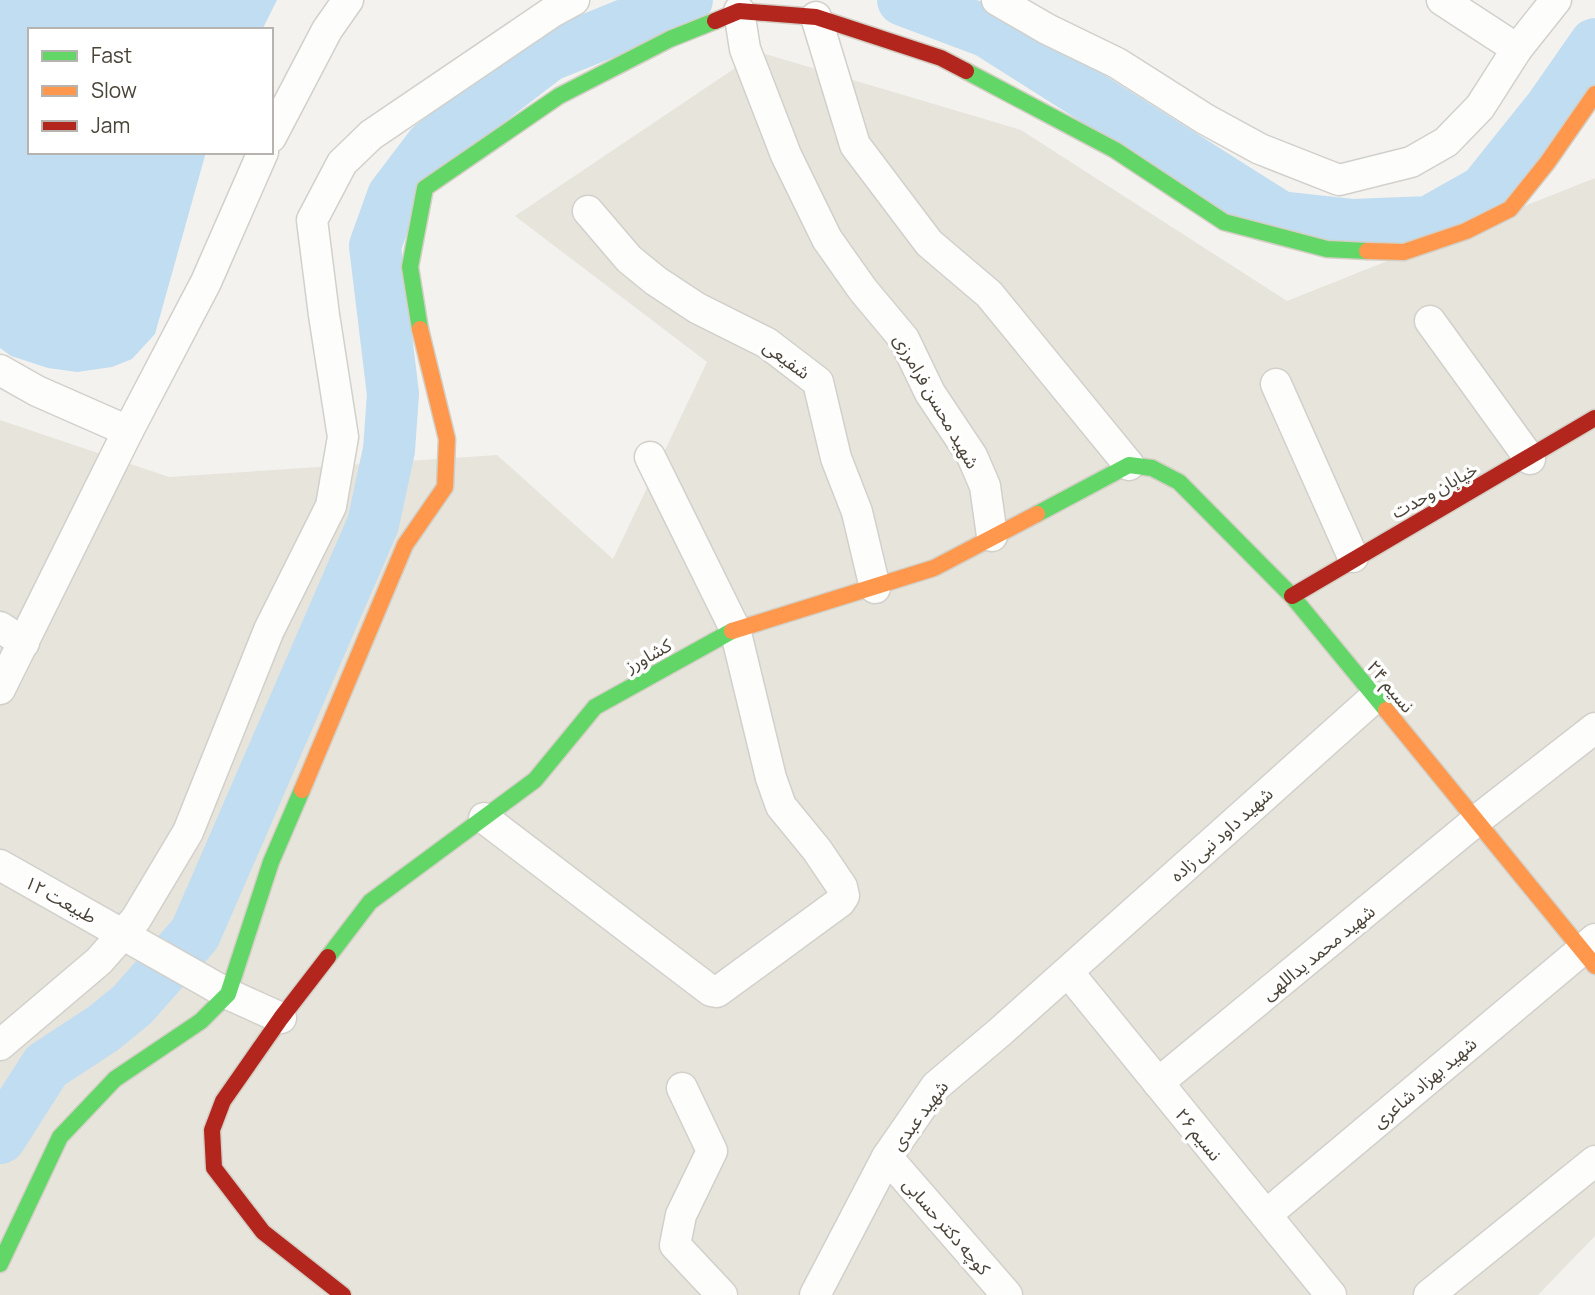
<svg xmlns="http://www.w3.org/2000/svg" width="1595" height="1295" font-family="Manrope,'Noto Sans Arabic',sans-serif">
	<rect width="100%" height="100%" fill="#f4f2ee"/>
	<polygon fill="#e7e4dc" points="759,52 1021,130 1287,301 1595,178 1595,1236 1538,1295 0,1295 0,420 169,477 497,455 613,559 707,362 515,216"/>
	<polygon fill="#c0ddf1" points="0,0 277,0 262,30 30,30 30,152 206,152 155,334 132,359 112,367 77,372 48,368 11,356 0,348"/>
	<g fill="none" stroke-linecap="round" stroke-linejoin="round">
		<g stroke="#c0ddf1" stroke-width="52">
			<polyline points="903,0 988,32 1280,217 1353,225 1429,222 1484,191 1549,110 1595,44"/>
			<polyline points="0,1138 46,1066 104,1028 132,1005 195,934 373,524 389,450 393,394 375,246 393,196 431,146 548,56 687,0"/>
		</g>
		<g stroke="#d2d0cb" stroke-width="33">
			<g id="street">
				<polyline points="997,0 1047,29 1117,63 1205,119 1260,149 1339,180 1411,162 1446,142 1480,107 1517,49 1556,0"/>
				<polyline points="1442,0 1517,49"/>
				<polyline points="739,11 745,49 786,155 827,239 863,290 904,339 930,393 972,456 985,486 992,536"/>
				<polyline points="816,17 855,145 929,243 989,294 1129,465"/>
				<polyline points="271,137 327,30 348,0"/>
				<polyline points="588,211 629,259 656,281 697,308 767,343 818,382 836,458 857,512 875,588"/>
				<polyline points="1430,321 1530,459"/>
				<polyline points="0,370 37,391 128,431"/>
				<polyline points="1276,384 1353,557"/>
				<polyline points="0,627 24,643"/>
				<polyline points="0,689 128,431 206,282 263,152"/>
				<polyline points="484,818 711,991 717,992 840,902 844,896 842,887 817,850 781,806 771,778 735,629 650,457"/>
				<polyline points="0,865 228,994 281,1018"/>
				<polyline points="1068,972 1331,1295"/>
				<polyline points="0,1045 99,961 136,919 188,832 269,630 331,506 343,437 324,315 312,220 342,163 371,135 552,12 574,0"/>
				<polyline points="1158,1083 1477,820 1595,728"/>
				<polyline points="682,1088 712,1151 681,1215 675,1245 722,1295"/>
				<polyline points="887,1157 1007,1295"/>
				<polyline points="1266,1215 1595,939"/>
				<polyline points="815,1295 887,1157 936,1086 1000,1032 1375,697"/>
				<polyline points="1429,1295 1595,1161"/>
			</g>
		</g>
		<g stroke="#d3cfc5" stroke-width="19">
			<g id="fast">
				<polyline points="966,71 1115,150 1224,222 1327,249 1367,251"/>
				<polyline points="420,329 410,267 425,188 559,96 670,39 715,21"/>
				<polyline points="1037,514 1129,465 1152,468 1179,482 1292,596 1386,710"/>
				<polyline points="328,957 370,902 535,780 595,707 732,631"/>
				<polyline points="0,1264 60,1137 115,1079 201,1021 228,994 271,862 302,790"/>
			</g>
		</g>
		<g stroke="#d3cfc5" stroke-width="19">
			<g id="slow">
				<polyline points="1367,251 1404,252 1466,231 1510,209 1547,163 1595,94"/>
				<polyline points="732,631 934,568 1037,514"/>
				<polyline points="1386,710 1595,966"/>
				<polyline points="302,790 405,545 445,487 447,439 420,329"/>
			</g>
		</g>
		<g stroke="#d3cfc5" stroke-width="19">
			<g id="jam">
				<polyline points="715,21 739,11 816,17 941,58 966,71"/>
				<polyline points="1292,596 1595,418"/>
				<polyline points="328,957 281,1018 223,1101 212,1130 214,1168 263,1232 343,1295"/>
			</g>
		</g>
		<use href="#street" stroke="#fdfdfc" stroke-width="30"/>
		<use href="#fast" stroke="#63d668" stroke-width="16"/>
		<use href="#slow" stroke="#ff974d" stroke-width="16"/>
		<use href="#jam" stroke="#b3261e" stroke-width="16"/>
	</g>
	<g text-anchor="middle" dominant-baseline="central" stroke-width="7" stroke-linejoin="round" paint-order="stroke">
		<g font-size="18" fill="#4b4439" stroke="#fff">
			<text transform="translate(787 359) rotate(36)">شفیعی</text>
			<text transform="translate(937 401) rotate(60)">شهید محسن فرامرزی</text>
			<text transform="translate(1434 490) rotate(-29)">خیابان وحدت</text>
			<text transform="translate(648 655) rotate(-29)">کشاورز</text>
			<text transform="translate(1391 686) rotate(50)">نسیم ۲۴</text>
			<text transform="translate(1221 834) rotate(-42)">شهید داود نبی زاده</text>
			<text transform="translate(61 899) rotate(29)">طبیعت ۱۲</text>
			<text transform="translate(1318 952) rotate(-39)">شهید محمد یداللهی</text>
			<text transform="translate(1424 1082) rotate(-40)">شهید بهزاد شاعری</text>
			<text transform="translate(919 1115) rotate(-53)">شهید عبدی</text>
			<text transform="translate(1199 1134) rotate(51)">نسیم ۲۶</text>
			<text transform="translate(947 1226) rotate(49)">کوچه دکتر حسابی</text>
		</g>
	</g>
	<rect x="28" y="28" width="245" height="126" fill="#ffffff" stroke="#b7b4b0" stroke-width="2"/>
	<rect x="42" y="51" width="35" height="10" fill="#63d668" stroke="#b7b4b0" stroke-width="2"/>
	<text x="91" y="63" font-size="21" fill="#4b4439">Fast</text>
	<rect x="42" y="86" width="35" height="10" fill="#ff974d" stroke="#b7b4b0" stroke-width="2"/>
	<text x="91" y="98" font-size="21" fill="#4b4439">Slow</text>
	<rect x="42" y="121" width="35" height="10" fill="#b3261e" stroke="#b7b4b0" stroke-width="2"/>
	<text x="91" y="133" font-size="21" fill="#4b4439">Jam</text>
</svg>
